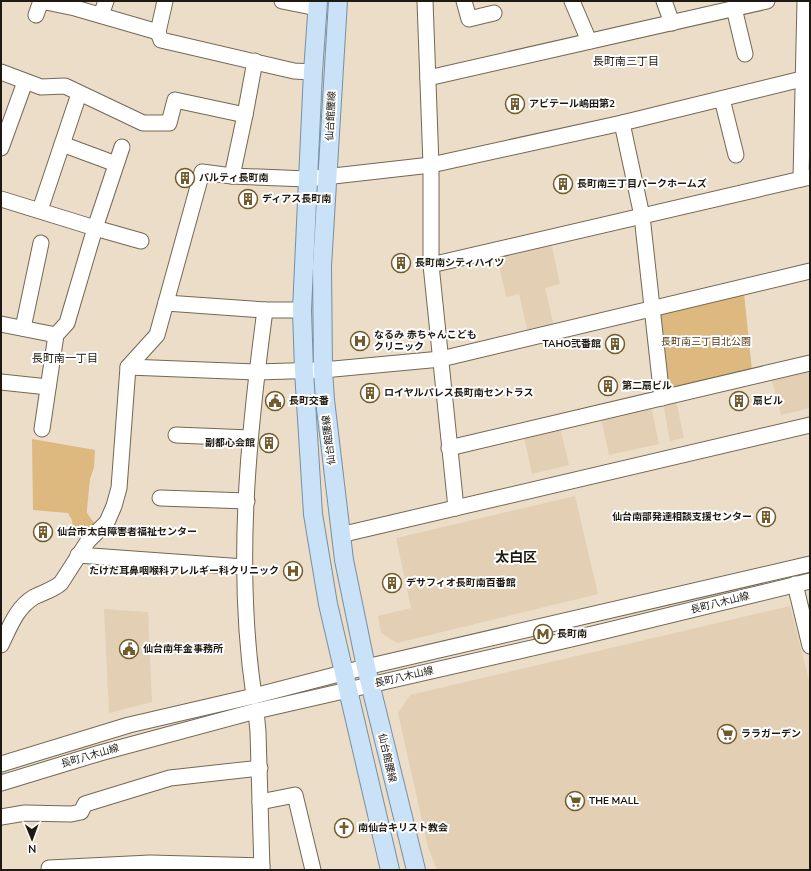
<svg xmlns="http://www.w3.org/2000/svg" width="811" height="871" font-family="'Nunito Sans','Noto Sans JP',sans-serif">
	<rect width="100%" height="100%" fill="#ebddc7"/>
	<g fill="#e3d0b4">
		<polygon points="551,242 560,284 545,288 554,326 528,333 519,294 506,297 497,255"/>
		<polygon points="810,369 810,408 781,415 771,377"/>
		<polygon points="676,400 684,438 670,441 663,403"/>
		<polygon points="651,406 659,444 609,455 601,418"/>
		<polygon points="560,428 569,465 532,474 524,437"/>
		<polygon points="575,496 598,594 397,643 381,633 378,616 411,608 396,538"/>
		<polygon points="790,606 810,684 810,870 437,870 428,847 398,713 410,695"/>
		<polygon points="104,609 148,612 152,702 109,713"/>
	</g>
	<g fill="#ddb87f">
		<polygon points="744,293 752,371 672,390 667,387 658,319 661,314"/>
		<polygon points="32,439 95,450 94,467 90,479 87,509 87,513 95,524 82,533 73,530 72,520 68,513 33,510"/>
	</g>
	<g fill="none" stroke-linecap="round" stroke-linejoin="round">
		<g stroke="#746854" stroke-width="17">
			<g id="minor">
				<polyline points="165,1 158,32 161,40 294,71 313,72"/>
				<polyline points="282,1 317,8"/>
				<polyline points="425,1 431,165 431,265 456,508"/>
				<polyline points="464,1 469,19 494,13"/>
				<polyline points="572,1 589,41"/>
				<polyline points="664,1 672,23"/>
				<polyline points="734,8 745,54"/>
				<polyline points="36,15 41,1 75,8 158,32"/>
				<polyline points="101,15 106,1"/>
				<polyline points="1,72 41,87 65,86 143,123 169,123 175,100 245,115 232,176"/>
				<polyline points="428,78 767,1"/>
				<polyline points="722,99 736,155"/>
				<polyline points="245,115 255,61"/>
				<polyline points="622,123 642,216 662,398"/>
				<polyline points="62,144 116,164"/>
				<polyline points="122,147 95,228 141,241"/>
				<polyline points="1,148 25,82"/>
				<polyline points="801,179 805,1"/>
				<polyline points="1,199 95,228 67,323 56,335 42,429"/>
				<polyline points="40,210 79,94"/>
				<polyline points="431,265 810,177"/>
				<polyline points="166,303 265,310 302,310"/>
				<polyline points="1,324 56,335"/>
				<polyline points="23,328 41,243"/>
				<polyline points="128,367 257,372 323,370 441,359 810,271"/>
				<polyline points="1,382 48,387"/>
				<polyline points="176,435 250,438"/>
				<polyline points="449,448 810,363"/>
				<polyline points="160,498 247,501"/>
				<polyline points="340,535 810,425"/>
				<polyline points="78,555 244,567"/>
				<polyline points="795,584 810,646"/>
				<path d="M1,645C10,627 16,608 34,597C44,592 53,590 61,583L88,541L107,522L114,506L119,488L128,367L157,335L202,172L232,176L307,179L431,165L622,123L810,77"/>
				<path d="M254,696C235,568 248,437 265,310"/>
				<polyline points="256,711 258,732 262,870"/>
				<polyline points="1,764 129,725 254,696 366,667 810,564"/>
				<polyline points="1,783 100,753 256,711 580,637 810,581"/>
				<polyline points="260,802 295,795 313,870"/>
				<polyline points="1,817 25,813 71,814 81,812 85,804 170,778 260,768"/>
				<polyline points="49,868 150,863 262,866"/>
			</g>
		</g>
		<g stroke="#778fa3" stroke-width="20">
			<g id="major">
				<polyline points="318,1 313,72 302,310 304,371 313,514 328,604 390,870"/>
				<polyline points="338,1 322,266 323,370 325,400 344,560 366,667 416,870"/>
			</g>
		</g>
		<use href="#minor" stroke="#fff" stroke-width="15"/>
		<use href="#major" stroke="#cae2f7" stroke-width="18"/>
	</g>
	<defs>
		<g id="building-ring" transform="scale(1)"><circle r="9.5" fill="#fff" stroke="#725a2b" stroke-width="1.5"/><path d="M-4-6H4V6H1V3H-1V6H-4ZM-2.5-4.3h1.7v1.8h-1.7ZM.8-4.3h1.7v1.8H.8ZM-2.5-1h1.7V.8h-1.7ZM.8-1h1.7V.8H.8Z" fill="#725a2b"/></g>
		<g id="hospital-ring" transform="scale(1)"><circle r="9.5" fill="#fff" stroke="#725a2b" stroke-width="1.5"/><path d="M-5-5h3v3.5h4V-5h3V5h-3V1.5h-4V5h-3Z" fill="#725a2b"/></g>
		<g id="civic-ring" transform="scale(1)"><circle r="9.5" fill="#fff" stroke="#725a2b" stroke-width="1.5"/><path d="M-.6-6.5H3V-4.5H.6V-3L4-1V1h2V6H-6V1h2V-1L-.6-3ZM-1.2 2.5V6h2.4V2.5Z" fill="#725a2b"/></g>
		<g id="metro-ring" transform="scale(1)"><circle r="9.5" fill="#fff" stroke="#725a2b" stroke-width="1.5"/><path d="M-5.5 5V-5H-3L0 0L3-5H5.5V5H3V-.5L0 4L-3-.5V5Z" fill="#725a2b"/></g>
		<g id="supermarket-ring" transform="scale(1)"><circle r="9.5" fill="#fff" stroke="#725a2b" stroke-width="1.5"/><path d="M-6-5.5h2.5l.6 2H6L4.5 2H-2.5L-4.4-4H-6ZM-1.5 3.2a1.3 1.3 0 1 0 .1 0ZM3 3.2a1.3 1.3 0 1 0 .1 0Z" fill="#725a2b"/></g>
		<g id="church-ring" transform="scale(1)"><circle r="9.5" fill="#fff" stroke="#725a2b" stroke-width="1.5"/><path d="M-1.2-6h2.4v3.5h3.3v2.4h-3.3V6h-2.4V-.1h-3.3v-2.4h3.3Z" fill="#725a2b"/></g>
	</defs>
	<g fill-rule="evenodd">
		<use href="#building-ring" x="515" y="104"/>
		<use href="#building-ring" x="185" y="178"/>
		<use href="#building-ring" x="563" y="184"/>
		<use href="#building-ring" x="248" y="199"/>
		<use href="#building-ring" x="401" y="263"/>
		<use href="#hospital-ring" x="360" y="341"/>
		<use href="#building-ring" x="615" y="344"/>
		<use href="#building-ring" x="608" y="386"/>
		<use href="#building-ring" x="370" y="393"/>
		<use href="#civic-ring" x="275" y="401"/>
		<use href="#building-ring" x="739" y="401"/>
		<use href="#building-ring" x="269" y="443"/>
		<use href="#building-ring" x="766" y="517"/>
		<use href="#building-ring" x="43" y="532"/>
		<use href="#hospital-ring" x="293" y="571"/>
		<use href="#building-ring" x="392" y="583"/>
		<use href="#metro-ring" x="543" y="634"/>
		<use href="#civic-ring" x="129" y="649"/>
		<use href="#supermarket-ring" x="727" y="734"/>
		<use href="#supermarket-ring" x="575" y="801"/>
		<use href="#church-ring" x="344" y="828"/>
	</g>
	<g text-anchor="middle" dominant-baseline="central" stroke-width="4" stroke-linejoin="round" paint-order="stroke">
		<g font-size="10" font-weight="bold" fill="#1e1911" stroke="#fff" text-anchor="start">
			<text x="529" y="104">アビテール嶋田第2</text>
			<text x="199" y="178">パルティ長町南</text>
			<text x="577" y="184">長町南三丁目パークホームズ</text>
			<text x="262" y="199">ディアス長町南</text>
			<text x="415" y="263">長町南シティハイツ</text>
			<text x="374" y="335">なるみ 赤ちゃんこども<tspan x="374" dy="12">クリニック</tspan></text>
			<text x="601" y="344" text-anchor="end">TAHO弐番館</text>
			<text x="622" y="386">第二扇ビル</text>
			<text x="384" y="393">ロイヤルパレス長町南セントラス</text>
			<text x="289" y="401">長町交番</text>
			<text x="753" y="401">扇ビル</text>
			<text x="255" y="443" text-anchor="end">副都心会館</text>
			<text x="752" y="517" text-anchor="end">仙台南部発達相談支援センター</text>
			<text x="57" y="532">仙台市太白障害者福祉センター</text>
			<text x="279" y="571" text-anchor="end">たけだ耳鼻咽喉科アレルギー科クリニック</text>
			<text x="406" y="583">デサフィオ長町南百番館</text>
			<text x="557" y="634">長町南</text>
			<text x="143" y="649">仙台南年金事務所</text>
			<text x="741" y="734">ララガーデン</text>
			<text x="589" y="801">THE MALL</text>
			<text x="358" y="828">南仙台キリスト教会</text>
		</g>
		<g font-size="10" fill="#1e1911" stroke="#fff">
			<text transform="translate(331 116) rotate(-87)">仙台館腰線</text>
			<text transform="translate(329 440) rotate(-97)">仙台館腰線</text>
			<text transform="translate(720 603) rotate(-14)">長町八木山線</text>
			<text transform="translate(404 677) rotate(-13)">長町八木山線</text>
			<text transform="translate(90 756) rotate(-16)">長町八木山線</text>
			<text transform="translate(387 758) rotate(77)">仙台館腰線</text>
		</g>
		<g font-size="10" fill="#503a16" stroke="#fff">
			<text x="706" y="342">長町南三丁目北公園</text>
		</g>
		<g font-size="11" fill="#1e1911" stroke="#fff">
			<text x="626" y="61">長町南三丁目</text>
			<text x="65" y="358">長町南一丁目</text>
		</g>
		<g font-size="14" font-weight="bold" fill="#1e1911" stroke="#fff">
			<text x="516" y="557">太白区</text>
		</g>
	</g>
	<rect width="811" height="871" fill="none" stroke="#1e1911" stroke-width="4"/>
	<g transform="translate(32 839) rotate(179)" stroke="#ffffff" stroke-width="3" paint-order="stroke">
	<path d="M0-3L7 15L0 10L-7 15Z" fill="#1e1911"/>
	<text y="-6" font-size="11" font-weight="bold" text-anchor="middle" fill="#1e1911">N</text>
	</g>
</svg>
